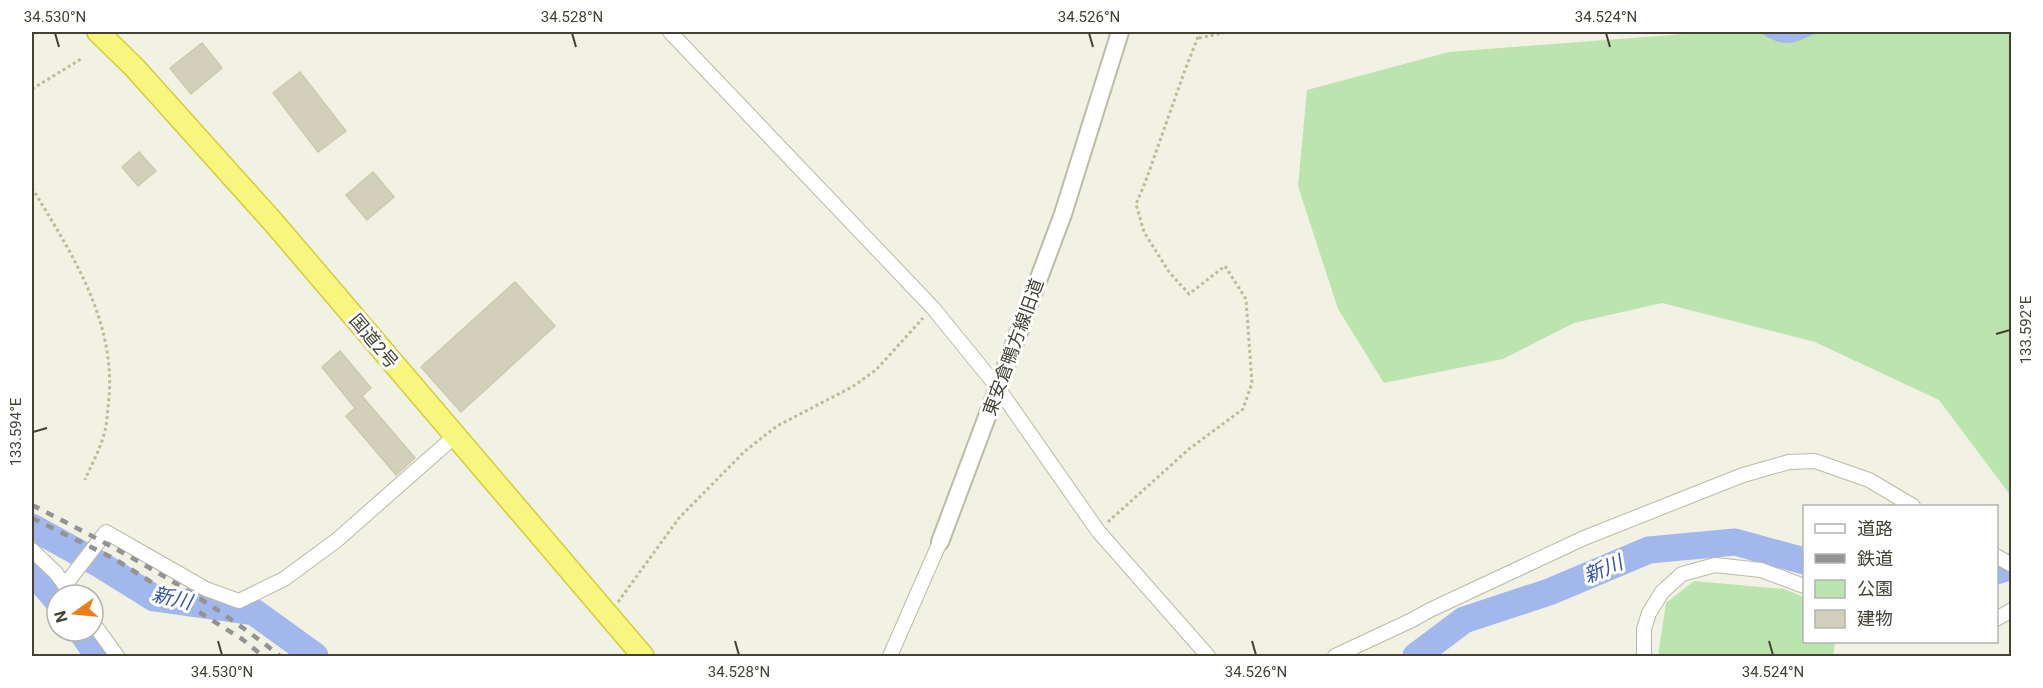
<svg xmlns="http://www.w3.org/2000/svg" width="2043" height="688" font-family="Roboto,'Noto Sans JP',sans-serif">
	<rect width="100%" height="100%" fill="#f1f1e4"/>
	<g fill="#bbe4ae">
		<polygon points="1711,32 2011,32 2011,496 1939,400 1815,342 1662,303 1574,323 1503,359 1384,383 1338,309 1298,186 1307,90 1449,52"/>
		<polygon points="1694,581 1784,589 1804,597 1804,642 1835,642 1833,656 1658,656 1666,603"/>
	</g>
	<path fill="#a2b7ec" d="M1763,32H1819C1794,43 1787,49 1762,34Z"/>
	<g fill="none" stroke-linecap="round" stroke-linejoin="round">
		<g stroke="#a2b7ec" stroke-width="27">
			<polyline points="32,527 101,565 154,598 254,612 315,656"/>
			<polyline points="32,571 57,600"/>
			<polyline points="1996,571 2012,566"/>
			<polyline points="81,631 98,656"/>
			<polyline points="1416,656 1464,620 1549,592 1649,550 1735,542 1804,561"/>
		</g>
	</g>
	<g fill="#d2d0ba" stroke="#cccaad" stroke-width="1.5">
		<polygon points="202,43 222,68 191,94 170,68"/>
		<polygon points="300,72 346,131 318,152 273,93"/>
		<polygon points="139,152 156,171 138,186 122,167"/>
		<polygon points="373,172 394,197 367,220 346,195"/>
		<polygon points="515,282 555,326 461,412 421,367"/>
		<polygon points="340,351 371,388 362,396 415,458 396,475 346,416 355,408 322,367"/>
	</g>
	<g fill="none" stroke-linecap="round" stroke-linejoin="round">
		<g stroke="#bcbba7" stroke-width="16">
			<g id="minor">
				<polyline points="670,32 933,308 998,388 1098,531 1208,656"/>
				<polyline points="32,550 56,573 72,595"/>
				<polyline points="1996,556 2012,565"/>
				<polyline points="65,585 106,532 206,589 239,601 284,579 337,540 455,436"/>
				<polyline points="1996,619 2012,610"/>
				<polyline points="93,623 117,656"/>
				<polyline points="890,656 940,542"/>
				<polyline points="1335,656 1412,620 1430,610 1584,538 1743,475 1789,462 1815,461 1869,480 1913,506"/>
				<polyline points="1644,656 1644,629 1649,613 1662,592 1682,574 1715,565 1761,570 1804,586"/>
			</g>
		</g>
		<g stroke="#bcbba7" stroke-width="20">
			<polyline id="tertiary" points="940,542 1063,214 1120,32"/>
		</g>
		<g stroke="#d5cc3a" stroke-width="24">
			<polyline id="trunk" points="98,32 134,67 274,223 643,656"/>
		</g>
		<g stroke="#bdbb99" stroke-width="3" stroke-dasharray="3 3" stroke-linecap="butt">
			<polyline points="1199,38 1227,32"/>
			<polyline points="32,89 81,59"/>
			<path d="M32,188C72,254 119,325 108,407C107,416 107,425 104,434C100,450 91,465 85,480"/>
			<polyline points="1108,522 1189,449 1243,409 1252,383 1246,299 1225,266 1189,294 1169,272 1144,232 1136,204 1145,183 1185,70 1200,32"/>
			<polyline points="618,602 679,518 745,451 777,426 852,387 876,370 923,318"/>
		</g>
		<use href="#minor" stroke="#fff" stroke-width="14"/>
		<use href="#tertiary" stroke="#fff" stroke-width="16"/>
		<use href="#trunk" stroke="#f7f67f" stroke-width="21"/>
		<g stroke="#939393" stroke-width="4.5" stroke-dasharray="8 8" stroke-linecap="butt">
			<path d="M32,505C119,549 204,595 280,656"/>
			<polyline points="32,518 113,558 242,639 263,656"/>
		</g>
	</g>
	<path fill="none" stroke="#434134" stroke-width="2" d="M55,33L59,47M572,33L576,47M1089,33L1093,47M1606,33L1610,47M1996,334L2010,330M33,432L47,428M218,641L222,655M735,641L739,655M1252,641L1256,655M1769,641L1773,655"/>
	<g text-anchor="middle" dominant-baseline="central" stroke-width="6" stroke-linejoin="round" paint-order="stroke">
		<g font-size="18" fill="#434134" stroke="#fff">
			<text transform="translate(374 341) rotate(50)">国道2号</text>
			<text transform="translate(1013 347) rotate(-70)">東安倉鴨方線旧道</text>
		</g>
		<g font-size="20" font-style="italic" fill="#3353a8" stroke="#fff">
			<text transform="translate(1603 569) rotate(-23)">新川</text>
			<text transform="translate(172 598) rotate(13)">新川</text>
		</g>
	</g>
	<rect width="2043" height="688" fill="none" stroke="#ffffff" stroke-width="66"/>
	<rect x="1803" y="505" width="195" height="138" fill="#ffffff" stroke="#b4b3ae" stroke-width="1.5"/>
	<rect x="1815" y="524" width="30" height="9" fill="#ffffff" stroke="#b4b3ae" stroke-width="1.5"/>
	<text x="1857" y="535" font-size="18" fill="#434134">道路</text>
	<rect x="1815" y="554" width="30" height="9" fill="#939393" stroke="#b4b3ae" stroke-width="1.5"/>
	<text x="1857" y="565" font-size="18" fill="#434134">鉄道</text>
	<rect x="1815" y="580" width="30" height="18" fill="#bbe4ae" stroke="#b4b3ae" stroke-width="1.5"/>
	<text x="1857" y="595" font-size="18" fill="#434134">公園</text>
	<rect x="1815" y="610" width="30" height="18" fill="#d2d0ba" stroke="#b4b3ae" stroke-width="1.5"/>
	<text x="1857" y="625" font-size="18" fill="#434134">建物</text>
	<g transform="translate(75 613) rotate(255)"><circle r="28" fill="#ffffff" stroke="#b4b3ae" stroke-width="1.5"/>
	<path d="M0-4.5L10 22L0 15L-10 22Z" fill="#ef7d1c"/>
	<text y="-9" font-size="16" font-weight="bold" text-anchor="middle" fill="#434134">N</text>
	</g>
	<rect x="33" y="33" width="1977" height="622" fill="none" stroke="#434134" stroke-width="2"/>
	<g font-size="15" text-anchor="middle" fill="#434134">
		<text x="55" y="22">34.530°N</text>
		<text x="572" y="22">34.528°N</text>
		<text x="1089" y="22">34.526°N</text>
		<text x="1606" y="22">34.524°N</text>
		<text transform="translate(2026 330) rotate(-90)" y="5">133.592°E</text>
		<text transform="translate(16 432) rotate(-90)" y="5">133.594°E</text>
		<text x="222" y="677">34.530°N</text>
		<text x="739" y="677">34.528°N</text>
		<text x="1256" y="677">34.526°N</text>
		<text x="1773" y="677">34.524°N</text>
	</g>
</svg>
